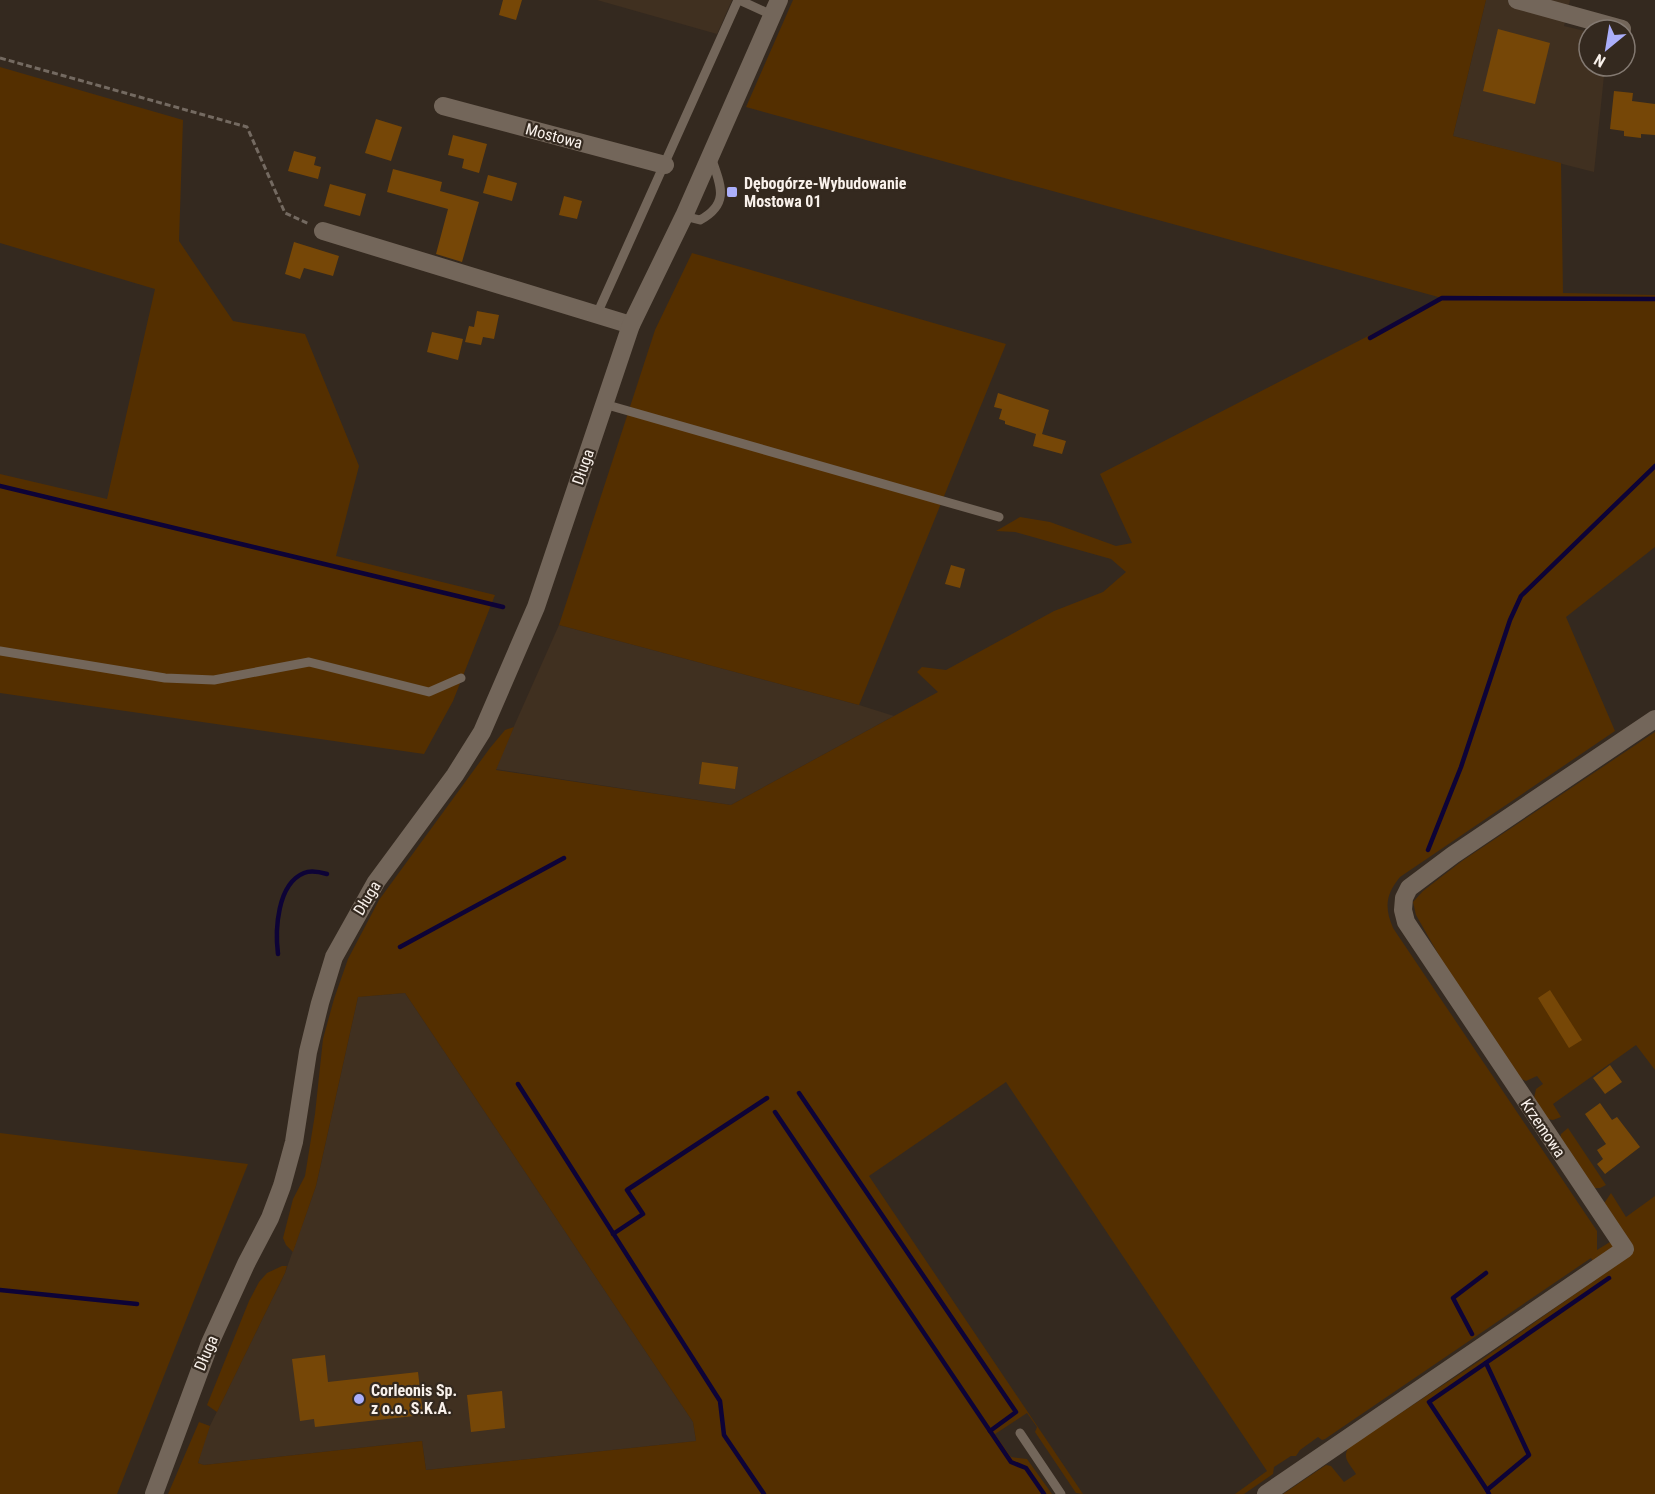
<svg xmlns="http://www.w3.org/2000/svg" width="1655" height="1494" font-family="'Roboto Condensed',sans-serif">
	<rect width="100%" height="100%" fill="#34291f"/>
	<g fill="#403020">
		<polygon points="597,0 732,0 717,34"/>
		<polygon points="1486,0 1570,0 1564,26 1589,32 1589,66 1605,66 1594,172 1453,136"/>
		<polygon points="559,625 859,705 894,716 731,805 495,769"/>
		<polygon points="405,993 693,1422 696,1441 426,1470 422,1441 204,1465 198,1463 205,1436 285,1273 316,1186 358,997"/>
	</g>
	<g fill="#542f00">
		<path d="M793,0H1486L1453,136L1561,163L1563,293L1655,295V547L1566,617L1615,731L1400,877C1386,894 1384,907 1393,928L1597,1231V1250L1623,1234L1603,1205L1611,1193L1626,1217L1655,1196V1494H1283L1326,1465L1331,1466L1344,1482L1356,1474C1350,1464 1341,1458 1349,1447L1481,1360L1602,1275L1591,1258L1325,1439L1322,1440L1318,1437L1300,1450L1296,1456H1291L1274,1467L1273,1474L1244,1494H1235L1267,1471L1006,1082L869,1176L1083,1494L1076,1493L1035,1432L1037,1427L1027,1413L995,1434L1011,1457L1027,1459L1052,1494H168L199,1422L210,1426L198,1463L204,1465L422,1441L426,1470L696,1441L693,1422L405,993L358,997L316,1186L293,1252L286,1245L283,1238L293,1199L305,1176L315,1114L323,1039L334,999L348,959L379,900L490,748L505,730L514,727L496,770L731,805L938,692L917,672L922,667L946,670L1054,611L1103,592L1126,572L1111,559L1015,532L996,531L1020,517L1050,522L1116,546L1132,543L1100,474L1442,298L746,107Z"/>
		<polygon points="0,67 183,120 179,241 233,321 305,334 359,466 336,556 495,595 453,701 424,754 0,693 0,474 107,499 155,289 0,243"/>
		<polygon points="692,253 1006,344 859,705 559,625 655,330"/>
		<polygon points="1655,732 1655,1070 1636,1045 1553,1104 1561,1117 1553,1120 1548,1119 1534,1098 1536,1089 1543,1084 1537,1076 1526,1081 1519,1078 1441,959 1416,915 1413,902 1423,891 1462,861"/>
		<polygon points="1568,1128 1606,1185 1600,1188 1592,1188 1560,1140 1561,1134"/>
		<polygon points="0,1133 248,1164 117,1494 0,1494"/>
		<polygon points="282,1266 287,1266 285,1273 217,1412 207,1405 249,1301 259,1282 267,1273"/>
	</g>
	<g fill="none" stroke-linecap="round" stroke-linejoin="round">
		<g stroke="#0d0337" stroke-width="4.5">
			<polyline points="1370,338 1442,298 1655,299"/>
			<polyline points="0,486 503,607"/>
			<polyline points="1428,850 1461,767 1510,620 1521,596 1655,466"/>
			<polyline points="400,947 564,858"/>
			<path d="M278,954C275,930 277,884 304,873C311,870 320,872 327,874"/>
			<polyline points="518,1084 720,1401 724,1435 764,1494"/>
			<polyline points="799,1093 1016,1412 990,1431 1011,1462 1026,1468 1044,1494"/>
			<polyline points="775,1112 990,1431"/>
			<polyline points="613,1234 643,1214 627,1190 767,1098"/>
			<polyline points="0,1290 137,1304"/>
			<polyline points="1472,1334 1453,1298 1486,1273"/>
			<polyline points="1486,1363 1529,1455 1487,1490 1489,1494"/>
			<polyline points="1487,1490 1429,1402 1609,1278"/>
		</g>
	</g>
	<g fill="#764707">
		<polygon points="503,0 522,0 516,20 499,15"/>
		<polygon points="1498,29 1550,43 1535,104 1483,91"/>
		<polygon points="1614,91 1633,93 1632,101 1655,104 1655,135 1641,134 1641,138 1624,136 1624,131 1610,129"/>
		<polygon points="376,119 402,127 391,161 365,153"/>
		<polygon points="453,135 487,144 479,173 462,168 464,159 448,155"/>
		<polygon points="294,151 316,157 314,165 321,167 318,179 288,171"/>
		<polygon points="393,169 442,182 440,191 479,202 462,262 436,254 448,209 387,192"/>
		<polygon points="488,175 517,183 512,201 483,193"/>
		<polygon points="330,184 366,194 360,216 324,206"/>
		<polygon points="564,196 582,201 577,219 559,215"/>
		<polygon points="294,242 339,256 333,276 304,268 300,279 285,274"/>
		<polygon points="477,311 499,315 494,339 483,337 481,345 465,342 469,326 474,327"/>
		<polygon points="432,332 463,339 458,360 427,352"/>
		<polygon points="998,393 1049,410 1042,434 1066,441 1062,454 1033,446 1036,434 1005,424 1005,421 999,419 1002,409 994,407"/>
		<polygon points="951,565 965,569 960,588 945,584"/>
		<polygon points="702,762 738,767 735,789 699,784"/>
		<polygon points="1550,990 1582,1040 1569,1048 1538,998"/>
		<polygon points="1610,1065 1622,1082 1605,1094 1593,1078"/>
		<polygon points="1600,1103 1612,1120 1617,1117 1640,1147 1605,1174 1597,1164 1603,1159 1597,1150 1606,1144 1585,1114"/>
		<polygon points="325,1355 328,1382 418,1372 423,1415 315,1427 314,1419 300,1421 292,1359"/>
		<polygon points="502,1391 505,1428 471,1432 467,1395"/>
	</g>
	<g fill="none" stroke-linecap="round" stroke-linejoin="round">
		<polyline stroke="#746a61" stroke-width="3" stroke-dasharray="6 3" stroke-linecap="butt" points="0,58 247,127 285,213 309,224"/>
		<g stroke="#73665a" stroke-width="9">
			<polyline points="739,0 772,15"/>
			<path d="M684,216L700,220C731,203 720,184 711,157"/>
			<polyline points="597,314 738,0"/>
			<polyline points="604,404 999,517"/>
			<polyline points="0,651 165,678 214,680 309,662 429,692 461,678"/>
			<polyline points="1020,1433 1061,1494"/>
		</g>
		<g stroke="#73665a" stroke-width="18">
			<polyline points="1517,0 1622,29"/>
			<polyline points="443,106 665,165"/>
			<polyline points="323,231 631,325"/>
			<polyline points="154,1494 210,1343 246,1264 270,1218 282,1186 294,1142 308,1052 320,1003 334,957 376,882 455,775 482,732 536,607 631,325 684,216 779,0"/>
			<polyline points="1266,1494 1625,1249 1406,922 1403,910 1404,898 1409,888 1453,855 1655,719"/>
		</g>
	</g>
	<g fill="#abaffb" stroke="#34291f" stroke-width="2">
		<rect x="726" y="186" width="12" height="12" rx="3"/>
		<circle cx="359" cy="1399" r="6"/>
	</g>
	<g text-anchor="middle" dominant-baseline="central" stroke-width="4.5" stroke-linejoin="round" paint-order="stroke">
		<g font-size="16" fill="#f9f1eb" stroke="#34291f">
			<text transform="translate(554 136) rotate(15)">Mostowa</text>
			<text transform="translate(583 467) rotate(-71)">Długa</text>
			<text transform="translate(367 898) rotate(-59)">Długa</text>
			<text transform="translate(1543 1128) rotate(56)">Krzemowa</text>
			<text transform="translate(206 1353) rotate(-67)">Długa</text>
		</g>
		<g font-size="16" font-weight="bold" fill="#f9f1eb" stroke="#34291f" text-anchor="start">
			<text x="744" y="183">Dębogórze-Wybudowanie<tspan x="744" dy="18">Mostowa 01</tspan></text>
			<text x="371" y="1390">Corleonis Sp.<tspan x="371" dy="18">z o.o. S.K.A.</tspan></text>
		</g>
	</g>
	<g transform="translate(1607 48) rotate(210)"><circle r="28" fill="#34291f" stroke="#837971" stroke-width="1.5"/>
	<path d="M0-4.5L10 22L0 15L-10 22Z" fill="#abaffb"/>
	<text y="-9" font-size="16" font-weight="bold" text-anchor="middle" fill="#f9f1eb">N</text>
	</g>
</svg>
